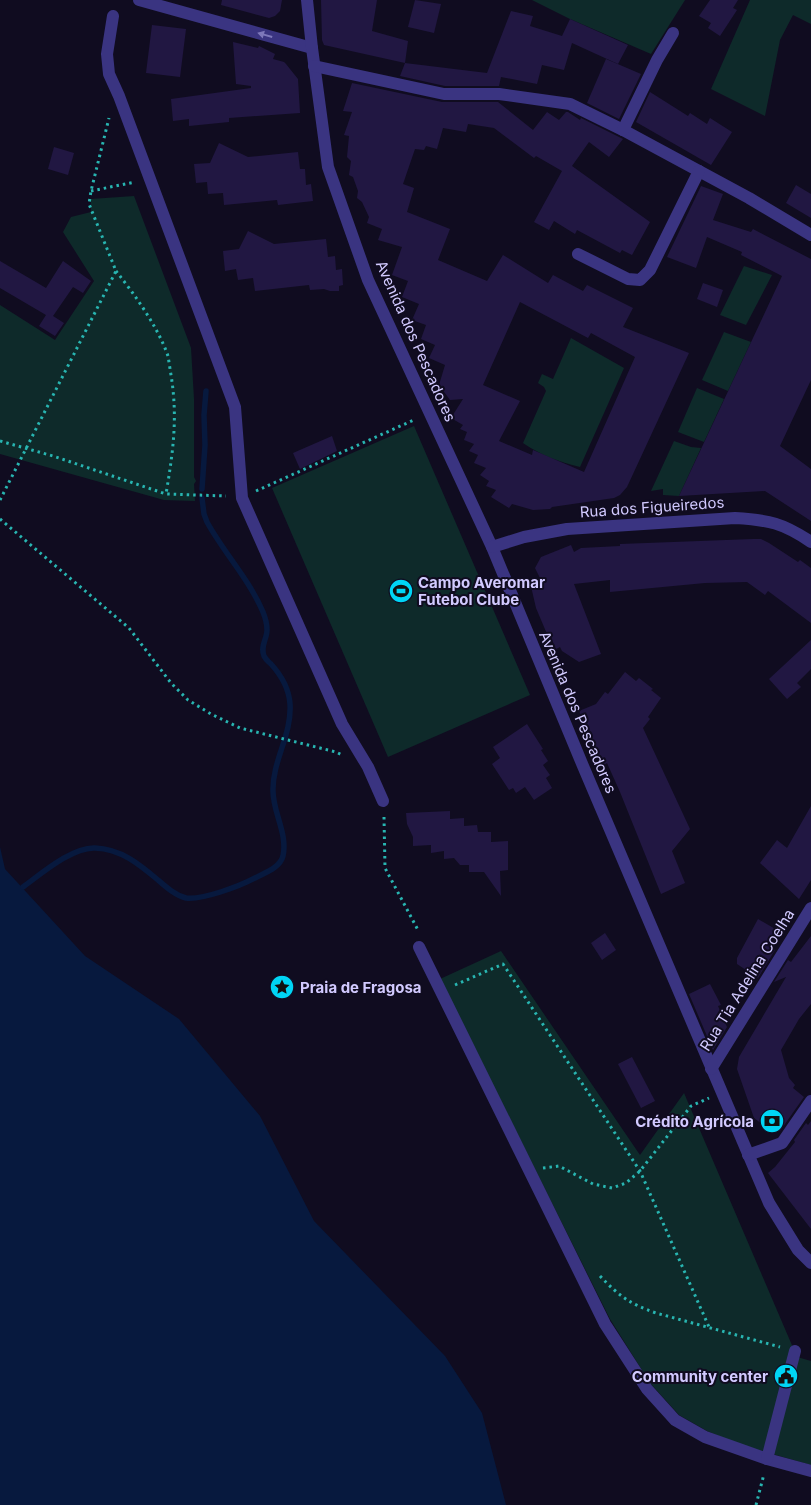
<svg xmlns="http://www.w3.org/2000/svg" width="811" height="1505" font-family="Inter,sans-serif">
	<rect width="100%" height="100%" fill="#100c20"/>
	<g fill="#0e2a2a">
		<polygon points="532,0 685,0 651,54 570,19"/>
		<polygon points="750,0 811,0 811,24 793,15 780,40 765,116 711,89"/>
		<polygon points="134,196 191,348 194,399 194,477 196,481 194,484 195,501 164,500 0,454 0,305 55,340 94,281 63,232 71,217 91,212 91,199"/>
		<polygon points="744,266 772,275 746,325 720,315"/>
		<polygon points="724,332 751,342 728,391 702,380"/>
		<path d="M571,338L624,368L580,467C559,462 540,455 523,443L546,391L544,387L538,383L542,374L553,379Z"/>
		<polygon points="697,388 724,399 704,442 678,432"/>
		<polygon points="414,426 530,695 388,757 272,488"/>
		<polygon points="674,441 691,447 701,448 679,496 663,495 663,489 651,491"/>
		<polygon points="501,951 640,1155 684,1093 797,1357 811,1361 811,1465 738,1444 707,1431 679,1415 650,1383 610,1319 440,979"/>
	</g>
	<polygon fill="#07193e" points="0,847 5,869 85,956 179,1019 260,1116 314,1221 445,1356 482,1413 506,1505 0,1505"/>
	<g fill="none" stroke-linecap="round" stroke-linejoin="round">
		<g stroke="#07193e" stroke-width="5.5">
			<polyline points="202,489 205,445 204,415 206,391"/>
			<path d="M23,887C41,874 72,847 95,848C121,849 139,864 158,880C166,887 175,895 186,898C203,900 240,886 255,878C264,873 280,868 283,856C288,833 272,811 273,789C273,760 292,734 290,704C289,689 281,675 271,664C268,661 266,660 264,656C260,646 267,639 267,630C267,624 265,617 263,612C249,579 224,553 207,522L204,514L202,498"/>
		</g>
	</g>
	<g fill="#211742" fill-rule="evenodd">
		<polygon points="222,0 282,0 280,11 275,16 269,18 221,5"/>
		<polygon points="321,0 377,0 372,31 408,41 405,63 324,45 322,40"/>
		<polygon points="415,0 441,4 434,33 408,27"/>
		<polygon points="710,0 738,0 733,8 737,10 720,36 708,28 711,23 699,16"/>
		<polygon points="511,11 533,16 530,26 562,36 570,19 628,45 618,64 572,43 564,70 542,65 537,84 501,77 499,86 445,86 400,76 405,63 487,73"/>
		<polygon points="152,25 186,29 180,77 146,73"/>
		<polygon points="233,42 258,48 259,46 275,54 273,59 284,62 286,64 298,79 300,113 229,118 229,122 189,126 189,119 173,121 171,99 251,88 251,86 236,84"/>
		<polygon points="606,59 641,74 619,119 587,103"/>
		<path d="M352,83L442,102H498L533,130L547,112L559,120L566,112H568L580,120L581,118L623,139L609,157L589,142L572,166L650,222L632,255L622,250L620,253L577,230L575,234L554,221L549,230L534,222L562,171L536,156L534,158L494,128L468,124L466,132L443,128L437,149L426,146L424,150L415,149L403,184L414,188L407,212L450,229L438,260L487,281L503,255L548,283L553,275L583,291L587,285L633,308L623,327L689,353L627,487L620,495L614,498L552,507L550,509L533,510L512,504L509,508L491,497L496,490L486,486L489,481L480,475L486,468L474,463L478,455L469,451L474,444L464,440L467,432L460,429L463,425L451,418L463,399L450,400L439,385L445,365L429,358L435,345L421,339L426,325L412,320L419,304L402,297L408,281L392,275L402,247L378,240L382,229L367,223L369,217L362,202L357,198L358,191L353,177L349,175L351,161L347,157L349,136L344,135L352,112L343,111ZM520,302L588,338L591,333L635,357L584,472L533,450L532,455L499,441L520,401L483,385Z"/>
		<polygon points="650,92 688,116 690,113 707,124 710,118 732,132 711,165 636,122"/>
		<polygon points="219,143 248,157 298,152 300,169 305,169 306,185 311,184 313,201 278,205 277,200 224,205 223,193 208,194 207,182 196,183 194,164 210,163"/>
		<polygon points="54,147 74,153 68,175 48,169"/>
		<polygon points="796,185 811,194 811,218 786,203"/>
		<polygon points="701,186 723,194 713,220 751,232 753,229 811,259 811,380 780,446 811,469 811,521 765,491 679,496 782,276 741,255 742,252 707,237 696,268 667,257"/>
		<polygon points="248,231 274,244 326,239 328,257 335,256 336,270 342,269 343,285 339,286 339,291 330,291 324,289 310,290 309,285 255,291 253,278 238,280 236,269 225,271 223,251 239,249"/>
		<polygon points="0,261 46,288 63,261 91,281 83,293 73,287 53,316 64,323 55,336 39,326 46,315 0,288"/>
		<polygon points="703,283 723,290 717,307 697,299"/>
		<polygon points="332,436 337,451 300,469 293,453"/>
		<polygon points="753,539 761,539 769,543 798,562 800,560 811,568 811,623 768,591 765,595 747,582 705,583 610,592 610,580 574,584 601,654 579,662 562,651 560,647 556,649 552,640 547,634 536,608 530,582 540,578 535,568 541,557 571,545 574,552 581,548 620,546 620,544"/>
		<polygon points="811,640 811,669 797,683 801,687 787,699 769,679"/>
		<polygon points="625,672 636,681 639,678 653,689 651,690 661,698 648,717 650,719 643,728 690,829 672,851 685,883 661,894 620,792 607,763 603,766 579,711 596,704 605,692 608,694"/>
		<polygon points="527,724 543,749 541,750 548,761 543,765 550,775 546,778 552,788 534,800 525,787 516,793 513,788 509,790 492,764 500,758 493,747"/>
		<polygon points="811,806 811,880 799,899 760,863 777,840 787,848"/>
		<polygon points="450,811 450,819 464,818 464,826 477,825 478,832 491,832 491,842 508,841 508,870 500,871 501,896 484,872 469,872 469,865 460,865 454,858 444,859 444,851 431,853 431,845 413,846 413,837 407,824 406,813"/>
		<polygon points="758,919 777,930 769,945 775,950 758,978 737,964 737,958"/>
		<polygon points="605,933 616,950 602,960 591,943"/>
		<polygon points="811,936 811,1004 799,1019 781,1050 789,1078 795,1085 793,1088 804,1097 780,1131 766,1127 754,1118 737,1069 739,1057 786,977 774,982 788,960 791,962"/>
		<polygon points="710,984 721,1005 718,1006 727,1027 713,1050 689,994"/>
		<polygon points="632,1057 655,1101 641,1108 618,1064"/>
		<polygon points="811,1121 811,1229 768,1173 775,1167 795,1142 794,1140 806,1123 808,1125"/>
	</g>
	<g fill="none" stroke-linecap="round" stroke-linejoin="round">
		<g stroke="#28b5b1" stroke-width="3" stroke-dasharray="2.5 4" stroke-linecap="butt">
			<polyline points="91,191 135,182"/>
			<path d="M116,271C135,295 158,327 168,356C169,362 170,369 171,375C178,418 173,452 166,494"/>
			<polyline points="0,441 53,456 166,494 226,496"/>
			<polyline points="256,491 416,419"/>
			<polyline points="0,500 116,271 89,204 91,191 109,118"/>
			<polyline points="0,519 129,628 171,683 188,700 211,714 240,728 336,752 342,755"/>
			<polyline points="384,817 385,868 419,932"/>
			<polyline points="455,985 503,964 640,1171 709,1327"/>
			<polyline points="543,1168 559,1166 593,1184 612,1188 626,1183 640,1171 691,1106 709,1098"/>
			<path d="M600,1276C619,1296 630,1304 656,1313L780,1347"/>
			<polyline points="756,1505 764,1474"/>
		</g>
		<g stroke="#3a3481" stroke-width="12">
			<polyline points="139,0 312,48"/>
			<polyline points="307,0 312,48 328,167 368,280 492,547 583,766 769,1203 798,1250 811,1263"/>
			<polyline points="113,16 107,54 109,74 119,96 235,407 242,498 342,724 368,767 383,801"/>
			<polyline points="314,66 444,94 499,94 570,104 623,130 749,198 811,235"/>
			<polyline points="623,130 657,60 673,33"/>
			<polyline points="578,254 628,279 640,280 650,270 699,171"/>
			<path d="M492,547L524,537L567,529L735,518C769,520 783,523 811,542"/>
			<polyline points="419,947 605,1324 647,1389 675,1420 705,1437 767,1459 811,1471"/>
			<polyline points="711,1069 811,908"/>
			<polyline points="748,1155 782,1143 811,1101"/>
			<polyline points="767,1459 795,1351"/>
		</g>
	</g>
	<defs><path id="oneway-solid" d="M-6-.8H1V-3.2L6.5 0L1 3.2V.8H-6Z" transform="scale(1.25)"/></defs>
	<use fill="#7e78ba" href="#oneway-solid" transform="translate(265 35) rotate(-164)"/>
	<defs>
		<g id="stadium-disc" transform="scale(1.25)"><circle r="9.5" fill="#00d5f5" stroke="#100c20"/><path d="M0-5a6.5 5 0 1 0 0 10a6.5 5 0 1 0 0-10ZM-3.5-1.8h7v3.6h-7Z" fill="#111"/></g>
		<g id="sight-disc" transform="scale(1.25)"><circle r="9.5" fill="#00d5f5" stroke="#100c20"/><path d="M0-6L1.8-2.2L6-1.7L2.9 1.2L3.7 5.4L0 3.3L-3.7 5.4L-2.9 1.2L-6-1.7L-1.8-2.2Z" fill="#111"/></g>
		<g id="bank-disc" transform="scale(1.25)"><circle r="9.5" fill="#00d5f5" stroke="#100c20"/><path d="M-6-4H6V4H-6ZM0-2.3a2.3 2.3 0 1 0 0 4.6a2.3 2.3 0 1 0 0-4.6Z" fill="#111"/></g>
		<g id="civic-disc" transform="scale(1.25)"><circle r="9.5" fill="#00d5f5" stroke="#100c20"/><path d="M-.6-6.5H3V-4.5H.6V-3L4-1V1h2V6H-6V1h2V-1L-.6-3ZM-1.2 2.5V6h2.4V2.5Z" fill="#111"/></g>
	</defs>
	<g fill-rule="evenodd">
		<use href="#stadium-disc" x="401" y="591"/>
		<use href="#sight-disc" x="282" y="987"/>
		<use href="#bank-disc" x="772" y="1121"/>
		<use href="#civic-disc" x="786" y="1376"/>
	</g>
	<g text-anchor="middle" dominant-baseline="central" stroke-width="4" stroke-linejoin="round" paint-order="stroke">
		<g font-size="15" fill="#d2caff" stroke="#100c20">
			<text transform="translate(416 341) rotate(66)">Avenida dos Pescadores</text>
			<text transform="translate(652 507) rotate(-4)">Rua dos Figueiredos</text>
			<text transform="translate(578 712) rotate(67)">Avenida dos Pescadores</text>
			<text transform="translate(747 980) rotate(-58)">Rua Tia Adelina Coelha</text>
		</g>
		<g font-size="15" font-weight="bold" fill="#d2caff" stroke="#100c20" text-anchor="start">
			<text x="418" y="582">Campo Averomar<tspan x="418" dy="17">Futebol Clube</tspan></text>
			<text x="300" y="987">Praia de Fragosa</text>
			<text x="754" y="1121" text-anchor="end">Crédito Agrícola</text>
			<text x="768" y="1376" text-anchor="end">Community center</text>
		</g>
	</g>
</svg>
